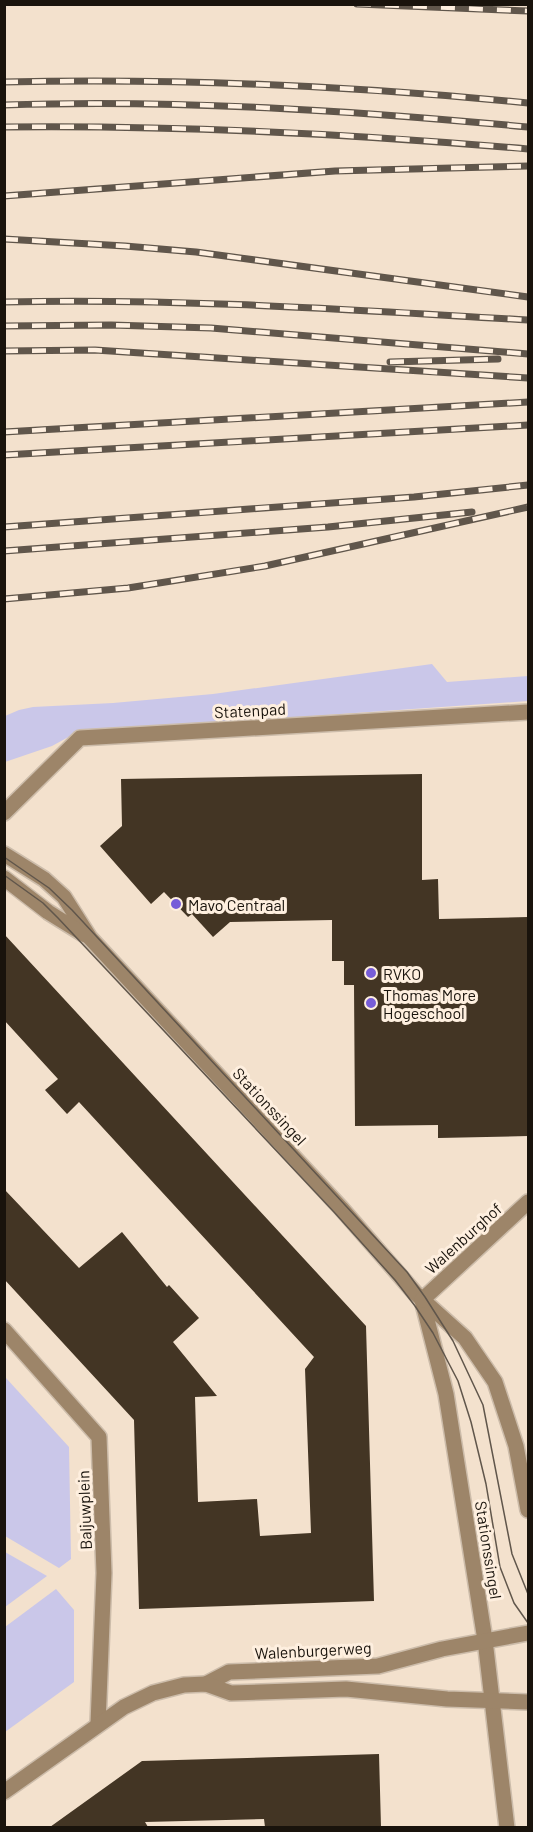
<svg xmlns="http://www.w3.org/2000/svg" width="533" height="1832" font-family="Barlow,sans-serif">
	<rect width="100%" height="100%" fill="#f3e1cd"/>
	<g fill="#cac7e9">
		<polygon points="432,664 447,682 528,676 528,701 94,731 74,734 52,746 5,762 5,716 19,710 33,707 113,703 213,694"/>
		<polygon points="6,1378 69,1447 71,1559 59,1568 5,1536 4,1379"/>
		<polygon points="5,1552 47,1576 5,1607"/>
		<polygon points="56,1589 74,1610 74,1682 5,1732 5,1627"/>
	</g>
	<g fill="#433524">
		<polygon points="422,774 422,880 438,879 439,919 528,917 528,1136 438,1138 438,1125 355,1126 354,985 344,985 344,961 332,961 332,920 230,922 213,937 192,914 188,917 164,892 151,904 100,846 122,826 121,779"/>
		<polygon points="4,934 366,1326 374,1601 139,1609 134,1420 4,1279 4,1189 79,1268 122,1232 167,1287 169,1285 199,1318 173,1342 217,1396 195,1397 198,1502 257,1499 260,1536 311,1533 305,1369 314,1357 79,1102 67,1114 45,1090 58,1079 4,1020"/>
		<polygon points="379,1754 381,1827 265,1827 264,1819 145,1822 148,1827 50,1827 142,1761"/>
	</g>
	<g fill="none" stroke-linecap="round" stroke-linejoin="round">
		<g stroke="#ccbcaa" stroke-width="18">
			<g id="minor">
				<polyline points="4,813 80,738 528,712"/>
				<polyline points="4,854 44,879 64,897 90,938 341,1208 415,1293 465,1338 495,1382 516,1446 528,1510"/>
				<polyline points="4,878 48,912 85,935"/>
				<polyline points="422,1300 446,1394 485,1640 507,1828"/>
				<polyline points="422,1300 528,1202"/>
				<polyline points="4,1330 99,1437 104,1573 98,1724"/>
			</g>
		</g>
		<g stroke="#ccbcaa" stroke-width="18">
			<g id="tertiary">
				<polyline points="206,1684 229,1672 378,1666 442,1649 528,1633"/>
				<polyline points="4,1792 124,1707 153,1693 184,1685 206,1684 231,1693 346,1689 447,1699 528,1702"/>
			</g>
		</g>
		<use href="#minor" stroke="#9d8569" stroke-width="15"/>
		<use href="#tertiary" stroke="#9d8569" stroke-width="15"/>
		<g stroke="#60564b" stroke-width="1.5">
			<polyline points="4,857 49,888 72,910 407,1272 425,1297 453,1341 483,1405 512,1554 528,1594"/>
			<polyline points="4,875 43,903 58,918 334,1212 395,1280 415,1306 433,1333 458,1381 471,1422 486,1484 500,1567 514,1603 528,1623"/>
		</g>
		<g stroke="#60564b" stroke-width="7">
			<g id="rail">
				<polyline points="357,4 528,11"/>
				<path d="M4,82C179,78 355,86 528,103"/>
				<path d="M4,105C179,99 355,111 528,127"/>
				<path d="M4,127C180,125 354,134 528,149"/>
				<polyline points="4,196 335,171 528,166"/>
				<polyline points="4,239 125,246 196,252 528,297"/>
				<path d="M4,302C180,298 354,310 528,320"/>
				<polyline points="4,326 111,325 211,328 528,354"/>
				<polyline points="4,351 95,350 528,378"/>
				<polyline points="390,362 498,359"/>
				<polyline points="4,432 528,402"/>
				<polyline points="4,455 528,425"/>
				<polyline points="4,527 414,497 528,485"/>
				<polyline points="4,551 328,527 472,512"/>
				<polyline points="4,599 128,588 265,566 528,507"/>
			</g>
		</g>
		<use href="#rail" stroke="#feefdf" stroke-width="4.5" stroke-dasharray="14" stroke-linecap="butt"/>
	</g>
	<g fill="#775dd8" stroke="#feefdf" stroke-width="2">
		<circle cx="176" cy="904" r="6"/>
		<circle cx="371" cy="973" r="6"/>
		<circle cx="371" cy="1003" r="6"/>
	</g>
	<g text-anchor="middle" dominant-baseline="central" stroke-width="6" stroke-linejoin="round" paint-order="stroke">
		<g font-size="16" fill="#19130c" stroke="#feefdf">
			<text transform="translate(250 710) rotate(-3)">Statenpad</text>
			<text transform="translate(270 1106) rotate(47)">Stationssingel</text>
			<text transform="translate(463 1238) rotate(-42)">Walenburghof</text>
			<text transform="translate(84 1510) rotate(-92)">Baljuwplein</text>
			<text transform="translate(489 1550) rotate(81)">Stationssingel</text>
			<text transform="translate(313 1650) rotate(-3)">Walenburgerweg</text>
		</g>
		<g font-size="16" fill="#19130c" stroke="#feefdf" text-anchor="start">
			<text x="188" y="904">Mavo Centraal</text>
			<text x="383" y="973">RVKO</text>
			<text x="383" y="994">Thomas More<tspan x="383" dy="18">Hogeschool</tspan></text>
		</g>
	</g>
	<rect width="533" height="1832" fill="none" stroke="#19130c" stroke-width="12"/>
</svg>
